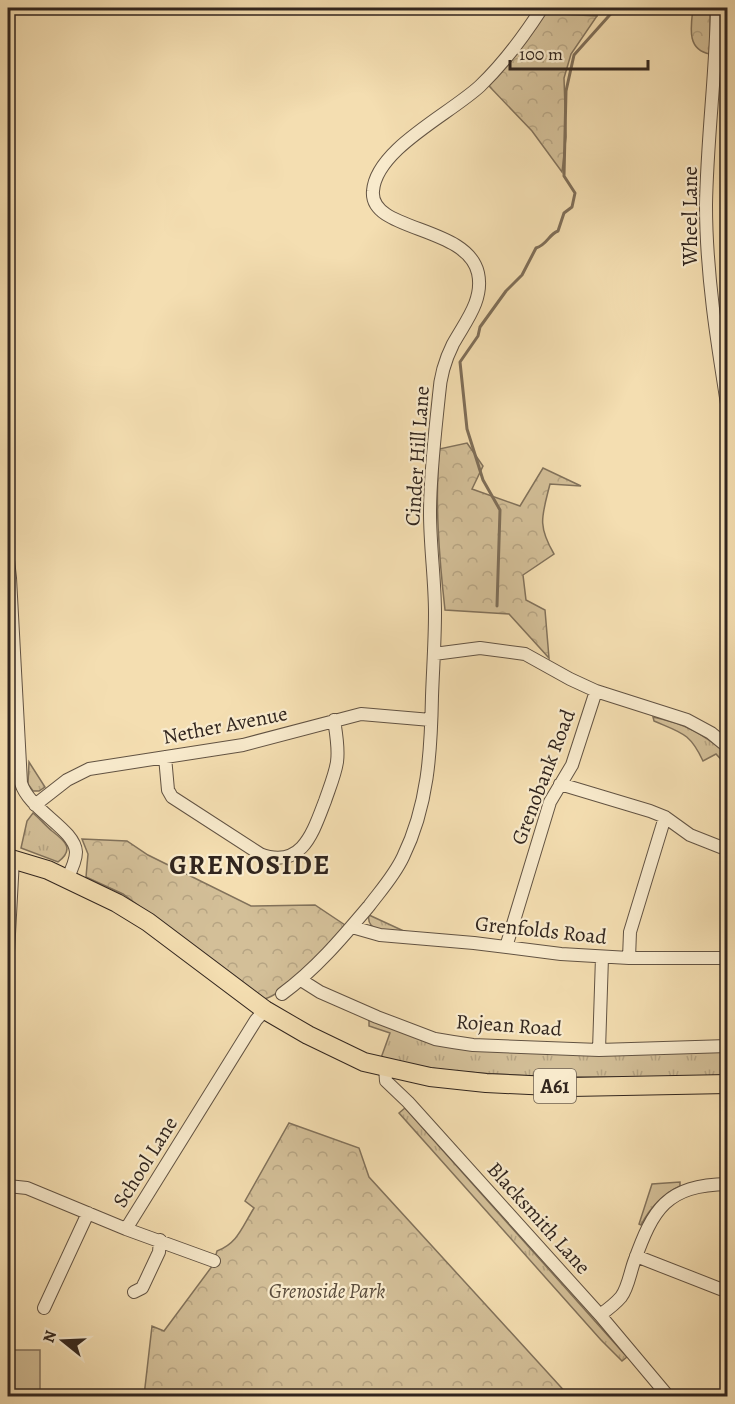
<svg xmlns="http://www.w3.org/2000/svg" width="735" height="1404" font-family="Alegreya,serif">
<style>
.grass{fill:url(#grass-tufts);stroke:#82725b;stroke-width:1.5}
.forest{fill:url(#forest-crowns);stroke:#82725b;stroke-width:1.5}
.pitch{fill:#d3bf98;stroke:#82725b;stroke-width:1.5}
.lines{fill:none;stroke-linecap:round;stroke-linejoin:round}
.stream{stroke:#7e6e58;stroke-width:3}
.minor-casing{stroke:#625343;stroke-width:14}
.highway-casing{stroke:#31251e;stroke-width:20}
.minor{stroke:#f8eacc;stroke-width:12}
.highway{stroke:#f4deb1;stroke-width:18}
.labels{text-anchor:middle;stroke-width:4.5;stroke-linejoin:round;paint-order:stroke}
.shield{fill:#f8eacc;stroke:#6d6052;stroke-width:1.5}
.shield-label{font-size:20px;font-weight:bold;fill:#31251e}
.street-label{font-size:21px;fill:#31251e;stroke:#f8eacc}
.park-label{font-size:21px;font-style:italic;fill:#5a4c3c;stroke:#f8eacc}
.district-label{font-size:27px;font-weight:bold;letter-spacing:1.5px;fill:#31251e;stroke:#f8eacc}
</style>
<defs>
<pattern id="grass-tufts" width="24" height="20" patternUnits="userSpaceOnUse" patternTransform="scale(1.5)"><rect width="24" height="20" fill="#d3bf98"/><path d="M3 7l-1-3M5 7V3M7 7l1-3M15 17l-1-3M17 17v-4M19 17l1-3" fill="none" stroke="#b6a483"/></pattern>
<pattern id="forest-crowns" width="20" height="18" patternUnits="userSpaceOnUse" patternTransform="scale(1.5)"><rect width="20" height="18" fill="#d3bf98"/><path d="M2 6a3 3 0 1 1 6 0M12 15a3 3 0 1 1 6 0" fill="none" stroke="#b6a483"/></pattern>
</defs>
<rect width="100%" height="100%" fill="#f4deb1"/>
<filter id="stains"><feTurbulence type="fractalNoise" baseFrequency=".00333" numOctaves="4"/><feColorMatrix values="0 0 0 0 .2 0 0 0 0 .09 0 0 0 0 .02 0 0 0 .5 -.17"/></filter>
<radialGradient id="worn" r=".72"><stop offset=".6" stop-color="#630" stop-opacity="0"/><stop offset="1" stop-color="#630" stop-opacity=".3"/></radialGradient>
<path class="grass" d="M561 8H599L597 16 561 14Z
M653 717C686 724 702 733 727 754V766L716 754 703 761C690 733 682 733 654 721Z
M29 762 45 787 39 791H33L28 784Z
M33 813C40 819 46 826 52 831 65 841 75 849 58 862L21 848 27 821Z
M369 915 408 933C395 932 365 934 369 915Z
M369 1018 437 1042 727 1051V1077C665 1077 602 1078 540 1076 486 1074 433 1072 381 1058L390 1033 369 1026Z
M405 1108 627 1357 622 1361 601 1340 399 1113Z
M680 1182V1186C663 1194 650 1208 641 1225L639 1224 652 1184Z"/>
<path class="forest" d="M546 8H561V14L597 16 571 54 564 78 566 137 562 172 532 131 489 86 523 45Z
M693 8H710V54C686 50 691 26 693 8Z
M719 8H727V68L721 67Z
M467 443 483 466 472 489 520 506 543 468 581 486 550 484C542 516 537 525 554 554L523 575 526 600 545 610 549 658 509 614 445 610C439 556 435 504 439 449Z
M82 839 127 841 148 855 251 906 315 905 348 927C333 941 280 1000 262 999L123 894 86 877 88 854Z
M289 1123 359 1148 369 1177 569 1396H144L152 1326 164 1331 213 1265 217 1251C238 1243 242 1227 254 1208L245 1201Z"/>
<path class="pitch" d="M14 1350H40V1396H13Z"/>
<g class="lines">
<path class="stream" d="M497 606 500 510 483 480 467 429 460 362 478 336 480 327 506 291 522 275 536 248C548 244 548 235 558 231L564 213 572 207 575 193 564 176 566 91 574 55 616 8"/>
<defs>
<path id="minor" d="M717 8C716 73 707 139 706 205 706 273 717 342 728 410
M8 560 10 578 21 783C29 810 75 829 76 852 76 861 71 871 67 879
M434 654 480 648 525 654 570 679 596 691 687 720 711 733 728 747
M165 757 168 790 172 797 260 854C302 870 313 832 325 801 329 789 335 775 337 762 339 748 336 733 334 720
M560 784 650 811 665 817 690 835 728 850
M35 805 67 780 89 769 243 745 361 714 431 720
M352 927 380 935 474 943 561 954 629 958H728
M506 947 550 802 572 765 596 691
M8 952 13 859
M629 958 630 932 665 817
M301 980 320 992 377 1017 435 1039 453 1042 473 1045 599 1050 728 1046
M282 994C316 969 342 938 369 906 381 890 394 876 403 857 428 806 431 752 432 696 433 668 435 641 435 613 435 580 430 546 430 513 430 474 435 434 439 395 440 378 445 360 453 344 465 322 484 300 478 273 467 225 369 232 373 191 376 149 450 114 480 86 504 63 524 36 542 8
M599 1050 602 957
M385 1067 386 1081 408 1102 600 1315 668 1396
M8 1186 27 1188 126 1229 214 1261
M126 1229 256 1020 265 1010
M636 1256 728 1292
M134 1292 142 1288 144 1284 159 1252 160 1240
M44 1308 88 1213
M600 1315C607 1310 615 1304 621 1297 628 1288 630 1273 634 1262 653 1209 666 1185 728 1184"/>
<path id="highway" d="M8 858 48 870 117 903 148 922 265 1010 308 1035 364 1062 430 1077 486 1083 571 1087 728 1084"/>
</defs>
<use href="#minor" class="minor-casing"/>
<use href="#highway" class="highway-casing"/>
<use href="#minor" class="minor"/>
<use href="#highway" class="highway"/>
</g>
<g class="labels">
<rect class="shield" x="534" y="1069" width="42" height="34" rx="4.5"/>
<g class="shield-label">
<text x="555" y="1093">A61</text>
</g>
<g class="street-label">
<text transform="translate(690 216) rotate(-90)" y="7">Wheel Lane</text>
<text transform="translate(417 456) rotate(-86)" y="7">Cinder Hill Lane</text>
<text transform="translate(225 725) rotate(-11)" y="7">Nether Avenue</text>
<text transform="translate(543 777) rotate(-69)" y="7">Grenobank Road</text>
<text transform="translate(541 930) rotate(6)" y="7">Grenfolds Road</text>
<text transform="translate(509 1025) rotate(4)" y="7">Rojean Road</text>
<text transform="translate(145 1162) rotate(-58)" y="7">School Lane</text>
<text transform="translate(539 1218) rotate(48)" y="7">Blacksmith Lane</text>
</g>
<g class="park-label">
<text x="327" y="1298">Grenoside Park</text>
</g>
<g class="district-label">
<text x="250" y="874">GRENOSIDE</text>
</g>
</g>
<rect width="735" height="1404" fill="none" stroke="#f4deb1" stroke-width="30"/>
<rect x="9" y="9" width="717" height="1386" fill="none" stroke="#31251e" stroke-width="3"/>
<rect x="15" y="15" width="705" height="1374" fill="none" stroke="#31251e" stroke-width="1.5"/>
<g transform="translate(63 1341) rotate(288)" stroke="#f8eacc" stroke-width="4.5" paint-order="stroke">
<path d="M0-4.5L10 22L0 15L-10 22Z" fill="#31251e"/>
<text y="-9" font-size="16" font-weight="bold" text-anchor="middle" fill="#31251e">N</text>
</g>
<path d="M510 60v9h138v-9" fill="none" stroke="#31251e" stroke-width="3"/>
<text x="519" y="60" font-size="18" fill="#31251e" stroke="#f8eacc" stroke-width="4.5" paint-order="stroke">100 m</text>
<rect width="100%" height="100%" filter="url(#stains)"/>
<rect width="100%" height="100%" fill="url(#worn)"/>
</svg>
